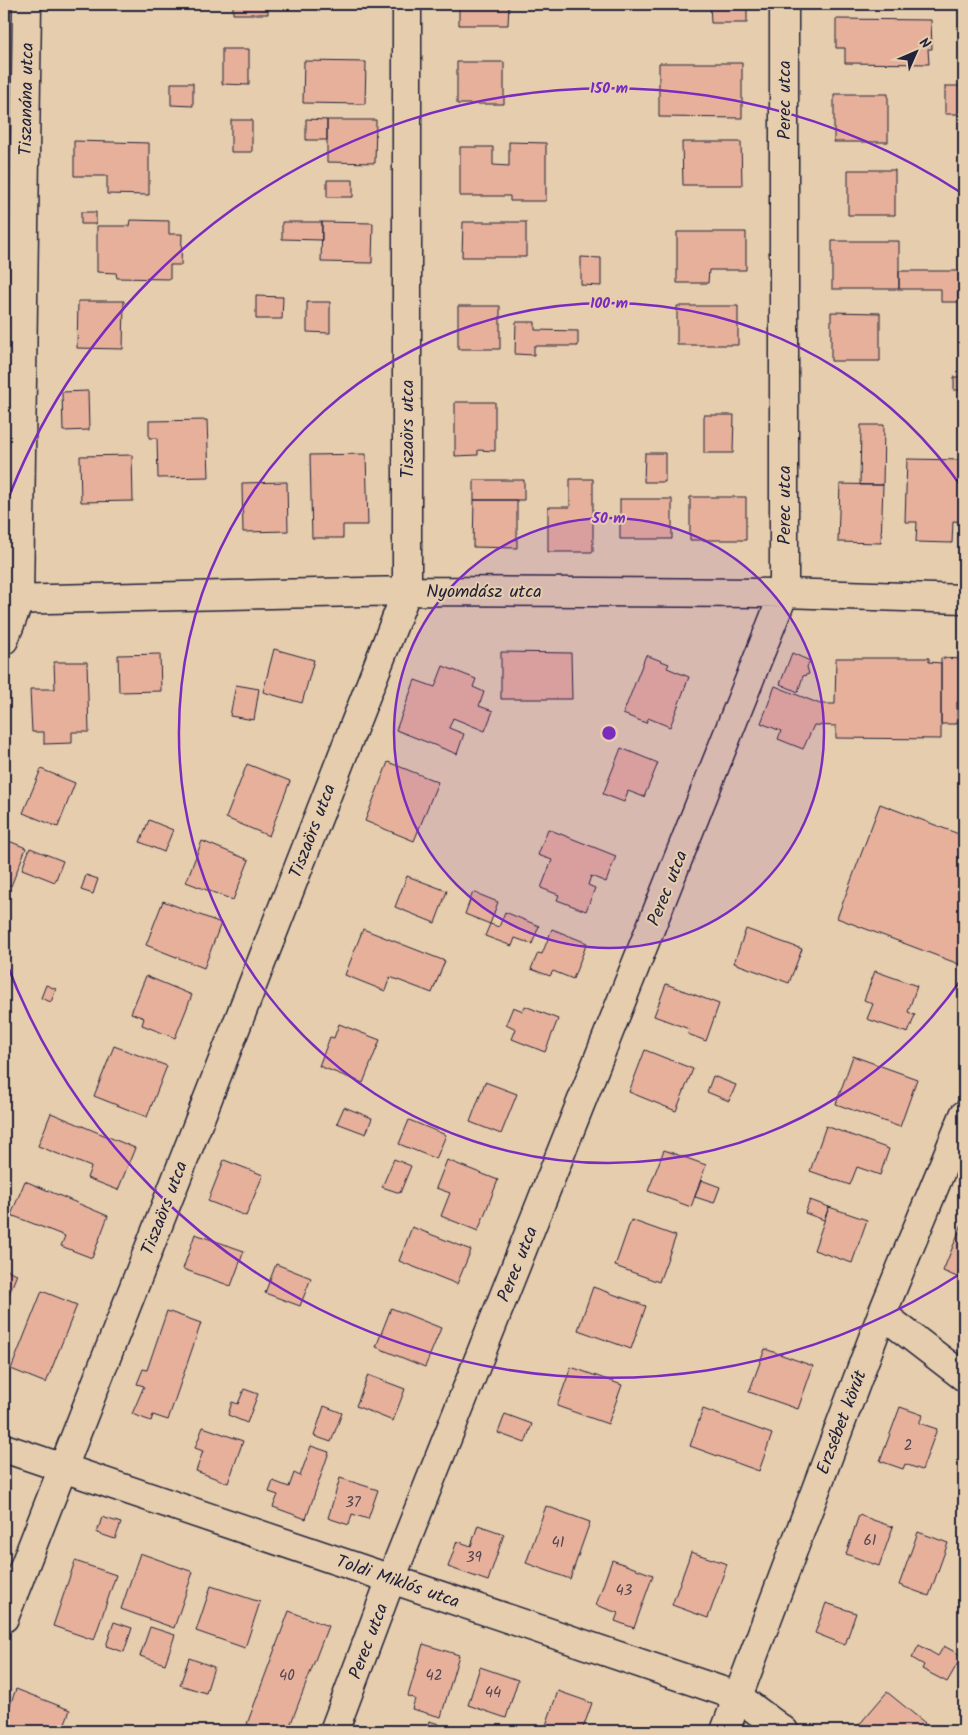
<svg xmlns="http://www.w3.org/2000/svg" width="968" height="1735" font-family="Kalam,sans-serif">
<style>
.building{fill:#e6b09b;stroke:#22223b}
.lines{fill:none;stroke-linecap:round;stroke-linejoin:round}
.minor-casing{stroke:#22223b;stroke-width:31}
.minor{stroke:#e5cdad;stroke-width:28}
.ring{fill:none;stroke:#7b2cbf;stroke-width:2.5}
.labels{text-anchor:middle;stroke-width:4;stroke-linejoin:round;paint-order:stroke}
.number-label{font-size:15px;fill:#534653}
.street-label{font-size:18px;fill:#22223b;stroke:#e5cdad}
.centre{fill:#7b2cbf;stroke:#e5cdad;stroke-width:2.5}
.ring-label{font-size:15px;text-anchor:middle;font-weight:bold;fill:#7b2cbf;stroke:#e5cdad;stroke-width:4;stroke-linejoin:round;paint-order:stroke}
</style>
<rect width="100%" height="100%" fill="#e5cdad"/>
<filter id="ink" filterUnits="userSpaceOnUse"><feTurbulence type="fractalNoise" baseFrequency=".02" numOctaves="2"/><feDisplacementMap in="SourceGraphic" scale="10" xChannelSelector="R" yChannelSelector="G"/><feConvolveMatrix kernelMatrix="1 2 1 2 8 2 1 2 1" color-interpolation-filters="sRGB"/></filter>
<g filter="url(#ink)">
<path class="building" d="M233 4H268V14H233Z
M459 4H509L508 25H459Z
M710 4H747V23H711Z
M836 19 931 20 932 49H928L929 64 845 63V48H836Z
M222 49H249V85L222 84Z
M304 61 366 62 365 104 303 103Z
M457 62H504V104H457Z
M659 63H742V118L659 117Z
M171 83H193V106L171 105Z
M945 86H964V114H945Z
M834 94H888V142H834Z
M306 119 327 120V140H306Z
M231 120H252V152H231Z
M327 120H376L375 163 327 162Z
M74 141 149 143V195L107 194V176H74Z
M509 142 546 143V201H510V196H460V147H493V165L509 166Z
M682 142H741L742 185H683Z
M848 170H895V215H848Z
M327 180H353V197H327Z
M81 212H96V224H81Z
M130 220 169 221V234H182L181 265H170V279L117 278 116 273 97 272V226H129Z
M282 222H322V240L282 239Z
M322 222 373 223 372 263 321 262Z
M463 222H526V257H462Z
M677 232H746V270H709L708 283H677Z
M832 241H899V289H832Z
M581 257 601 258V286L581 285Z
M899 271H964V293H958V302H941V289H899Z
M256 296 283 297 282 319H256Z
M78 301H124L123 349 77 348Z
M307 302H330V333L307 332Z
M458 306H500V349H458Z
M677 306H738V345H677Z
M831 312 880 313V361H831Z
M516 322H535V330L578 331V346H534V355L515 354Z
M954 377H964V390H954Z
M88 391 89 430 63 431 62 392Z
M455 402H495V451L478 450V455L455 456Z
M704 415H734L733 453H704Z
M207 420 209 477 158 478 157 438H149V421Z
M861 425H884L883 485H860Z
M645 453H665V482H644Z
M366 454 368 525H343V538H312L310 455Z
M132 455 133 501 81 502 80 456Z
M907 459 964 460V522L953 521 952 543 916 542 917 522H905Z
M570 479H593V552H548V507H570Z
M474 480H524V500H474Z
M287 482 288 531 243 532 242 483Z
M840 484 883 485 881 543 838 542Z
M690 497H746V540H690Z
M620 499H672V539H620Z
M474 500H517V548L473 547Z
M274 649 314 660 302 703 263 692Z
M501 652 571 653 572 699H501Z
M792 653 810 661 807 667 809 674 803 676 798 692 780 684Z
M160 654 161 691 119 692 118 655Z
M646 655 669 664 667 668 689 677 670 727 648 718 646 723 623 714Z
M836 658H929V662L941 663V739L836 738V726L814 725 803 749 778 739 781 731 761 723 775 686 820 704H835Z
M941 658 964 659V702H957V724H941Z
M54 662H87L89 732H72V743L44 744V732H32L30 689H55Z
M443 666 476 679 473 687 484 692 479 706 493 711 485 731 453 718 449 728 464 734 457 754 396 730 415 680 435 687Z
M236 685 259 689 254 720 230 716Z
M621 748 658 763 644 797 628 791 624 802 603 794Z
M388 762 438 782 414 841 365 821Z
M247 764 290 781 269 836 226 818Z
M41 769 75 783 58 827 23 813Z
M880 804 964 836V966L837 918Z
M149 820 173 830 164 852 140 842Z
M548 829 616 856 606 882 591 876 588 885 595 888 586 911 557 900 559 895 541 888 552 860 538 855Z
M4 839 26 848 11 886 4 883Z
M202 841 249 860 233 900 186 882Z
M30 848 63 861 55 882 22 869Z
M86 875 98 879 93 894 81 890Z
M407 876 447 891 435 923 395 907Z
M473 892 498 902 490 924 465 914Z
M163 901 221 923 204 968 146 945Z
M505 912 539 926 532 944 515 938 512 946 485 936 490 924 499 927Z
M363 929 445 961 432 993 390 977 385 991 345 975Z
M552 929 587 943 573 979 553 971 550 976 531 969 538 953 542 954Z
M746 929 802 949 789 983 734 963Z
M875 971 917 986 908 1012 915 1015 908 1033 867 1019 873 1004 864 1000Z
M146 976 192 995 175 1038 142 1025 144 1018 131 1013Z
M666 984 719 1004 706 1041 688 1034 689 1029 654 1016Z
M46 985 56 989 51 1002 41 998Z
M525 1006 558 1019 545 1052 512 1039 516 1029 506 1024 513 1007 523 1011Z
M339 1024 380 1040 363 1083 319 1066 330 1037 334 1038Z
M114 1046 167 1066 147 1117 94 1096Z
M645 1050 693 1069 676 1111 629 1092Z
M853 1056 917 1079 900 1127 836 1104Z
M713 1076 736 1085 729 1101 707 1092Z
M485 1082 517 1094 501 1134 470 1122Z
M344 1107 372 1118 366 1134 337 1123Z
M51 1113 135 1148 118 1190 87 1178 91 1167 38 1146Z
M409 1120 446 1135 436 1159 399 1144Z
M826 1126 889 1149 880 1175 857 1167 850 1185 810 1171Z
M664 1150 706 1165 691 1207 648 1191Z
M394 1159 411 1166 400 1193 382 1187Z
M224 1160 263 1175 246 1216 208 1201Z
M447 1160 498 1180 478 1231 441 1216 450 1193 436 1188Z
M701 1180 720 1187 714 1203 695 1197Z
M25 1181 108 1216 92 1258 61 1246 65 1236 11 1215Z
M810 1200 829 1207 824 1220 805 1213Z
M829 1207 867 1220 852 1263 814 1250Z
M964 1219V1280L943 1271Z
M631 1220 676 1236 659 1282 615 1266Z
M412 1227 471 1250 457 1284 399 1261Z
M195 1234 244 1251 231 1286 183 1269Z
M276 1264 311 1278 300 1306 265 1293Z
M4 1269 17 1274 4 1307Z
M593 1287 646 1306 631 1349 578 1330Z
M42 1291 77 1305 46 1383 11 1369Z
M391 1308 441 1328 425 1367 376 1347Z
M167 1311 201 1323 168 1420 153 1415 151 1421 132 1414 144 1386 137 1384 143 1369 147 1370Z
M765 1349 813 1366 798 1409 749 1392Z
M571 1367 622 1385 608 1424 557 1406Z
M368 1375 405 1389 393 1421 356 1406Z
M244 1389 258 1394 247 1423 228 1415 232 1402 238 1404Z
M324 1406 342 1413 331 1442 314 1436Z
M900 1407 923 1415 919 1423 937 1429 922 1470 905 1464 903 1469 880 1461Z
M703 1409 772 1434 759 1471 690 1446Z
M505 1414 532 1424 525 1443 498 1433Z
M203 1427 243 1441 228 1483 196 1471 203 1451 195 1448Z
M311 1446 329 1452 306 1519 273 1507 278 1495 269 1492 273 1481 289 1487 294 1473 300 1476Z
M340 1478 378 1490 368 1519 352 1514 349 1525 328 1518Z
M546 1506 590 1522 570 1579 526 1563Z
M859 1515 893 1527 879 1566 846 1554Z
M102 1517 121 1523 115 1539 97 1533Z
M478 1525 504 1534 488 1581 448 1567 457 1541 471 1546Z
M918 1532 948 1543 929 1596 899 1585Z
M691 1552 727 1564 708 1618 672 1605Z
M140 1553 193 1572 174 1628 121 1609Z
M612 1560 653 1575 634 1628 615 1621 618 1613 596 1605Z
M75 1561 116 1575 94 1640 53 1626Z
M211 1586 260 1602 245 1648 196 1631Z
M826 1603 856 1613 845 1645 815 1633Z
M289 1611 328 1626 288 1731H267L247 1724Z
M114 1622 132 1628 124 1652 106 1646Z
M150 1627 175 1635 165 1664 140 1656Z
M423 1644 459 1655 441 1717 412 1709 415 1699 408 1696Z
M919 1645 938 1656 944 1646 962 1656 947 1682 922 1669 924 1665 912 1658Z
M189 1658 214 1667 206 1693 180 1685Z
M480 1667 518 1680 506 1718 468 1705Z
M16 1689 70 1710 62 1731H4V1721Z
M558 1691 592 1703 582 1731H544Z
M887 1692 925 1723 918 1731H864L858 1726Z
M429 1721 439 1724 436 1731H425Z"/>
<g class="lines">
<defs>
<path id="minor" d="M4 600 407 591 784 593 964 599
M4 640 19 601 27 4
M882 1314 964 1377
M4 1448 737 1696 784 1731
M4 1618 407 591V4
M334 1731 391 1579 784 593V4
M725 1731 882 1314 964 1115"/>
</defs>
<use href="#minor" class="minor-casing"/>
<use href="#minor" class="minor"/>
</g>
</g>
<circle cx="609" cy="733" r="215" fill="#7b2cbf" fill-opacity=".12"/>
<g class="ring">
<circle cx="609" cy="733" r="215"/>
<path d="M963 977A430 430 0 1 1 963 489"/>
<path d="M960 1274A645 645 0 0 1 5 959M5 507A645 645 0 0 1 960 192"/>
</g>
<g class="labels">
<g class="number-label">
<text x="908" y="1450">2</text>
<text x="353" y="1507">37</text>
<text x="870" y="1545">61</text>
<text x="558" y="1547">41</text>
<text x="474" y="1562">39</text>
<text x="624" y="1595">43</text>
<text x="287" y="1680">40</text>
<text x="434" y="1680">42</text>
<text x="493" y="1697">44</text>
</g>
<g class="street-label">
<text transform="translate(26 99) rotate(-89)" y="6">Tiszanána utca</text>
<text transform="translate(784 100) rotate(-90)" y="6">Perec utca</text>
<text transform="translate(407 429) rotate(-90)" y="6">Tiszaörs utca</text>
<text transform="translate(784 505) rotate(-90)" y="6">Perec utca</text>
<text x="484" y="597">Nyomdász utca</text>
<text transform="translate(312 831) rotate(-69)" y="6">Tiszaörs utca</text>
<text transform="translate(667 888) rotate(-68)" y="6">Perec utca</text>
<text transform="translate(164 1208) rotate(-69)" y="6">Tiszaörs utca</text>
<text transform="translate(517 1264) rotate(-68)" y="6">Perec utca</text>
<text transform="translate(841 1422) rotate(-69)" y="6">Erzsébet körút</text>
<text transform="translate(398 1581) rotate(19)" y="6">Toldi Miklós utca</text>
<text transform="translate(368 1641) rotate(-69)" y="6">Perec utca</text>
</g>
</g>
<circle cx="609" cy="733" r="8" class="centre"/>
<g class="ring-label">
<text x="609" y="93">150 m</text>
<text x="609" y="308">100 m</text>
<text x="609" y="523">50 m</text>
</g>
<rect width="968" height="1735" fill="none" stroke="#e5cdad" stroke-width="20"/>
<rect x="10" y="10" width="948" height="1715" fill="none" stroke="#22223b" stroke-width="2" filter="url(#ink)"/>
<g transform="translate(916 52) rotate(45)" stroke="#e5cdad" stroke-width="4" paint-order="stroke">
<path d="M0-4L9 19L0 12L-9 19Z" fill="#22223b"/>
<text y="-8" font-size="14" font-weight="bold" text-anchor="middle" fill="#22223b">N</text>
</g>
</svg>
